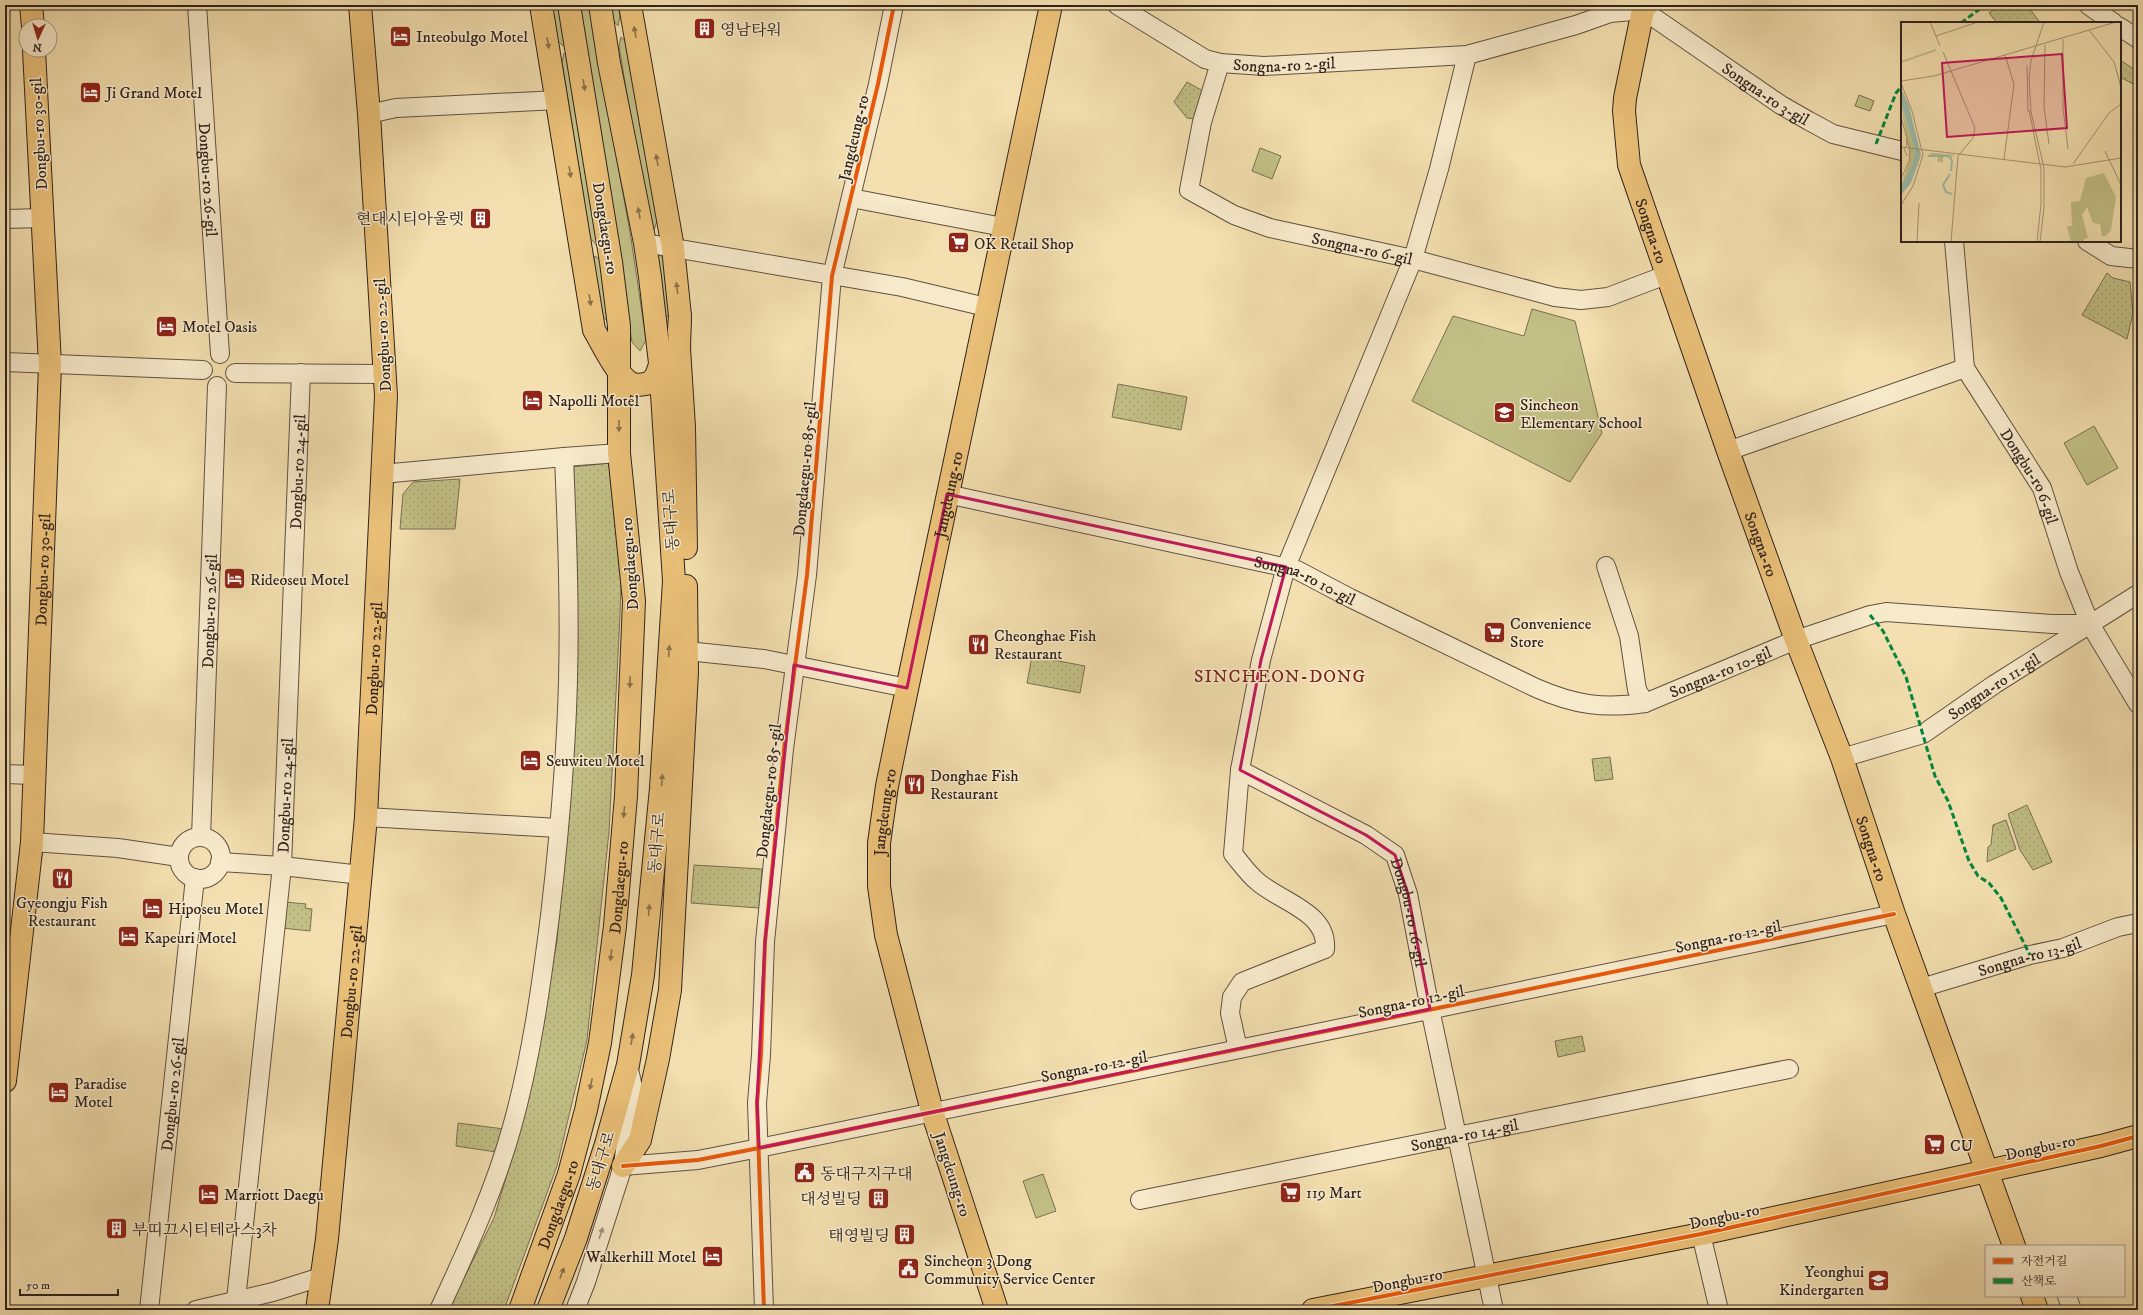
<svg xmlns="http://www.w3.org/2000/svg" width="2143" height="1315" font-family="'IM FELL DW Pica','Noto Serif KR',serif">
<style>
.grass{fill:url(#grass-dots);stroke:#787152}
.garden{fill:#c2c086;stroke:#787152}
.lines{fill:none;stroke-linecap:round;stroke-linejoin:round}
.minor-casing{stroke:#605142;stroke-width:20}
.major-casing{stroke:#2f221d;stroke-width:24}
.minor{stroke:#f7eacb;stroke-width:18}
.major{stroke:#eac078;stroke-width:22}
.quiet{stroke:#00873e;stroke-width:3;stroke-dasharray:6 3;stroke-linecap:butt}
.cycleway-casing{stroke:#f7eacb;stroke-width:6}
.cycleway{stroke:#e8590c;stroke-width:4}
.oneway{fill:#8c714a}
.oneway2{fill:#9d907d}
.marked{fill:none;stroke:#c2185b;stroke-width:3;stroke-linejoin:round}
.labels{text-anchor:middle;stroke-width:3;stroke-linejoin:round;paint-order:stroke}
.poi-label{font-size:16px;fill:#2f221d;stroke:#f7eacb;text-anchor:start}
.street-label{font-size:16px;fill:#2f221d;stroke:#f7eacb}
.quarter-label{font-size:18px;letter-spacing:1px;fill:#7a1f14;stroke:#f7eacb}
.inset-river{fill:none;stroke:#9bbdab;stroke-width:2}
.inset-road{fill:none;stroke:#a59375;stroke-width:1}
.view{fill:#c2185b;fill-opacity:0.15;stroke:#c2185b;stroke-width:2}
.inset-edge{fill:none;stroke:#2f221d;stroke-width:2}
</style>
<defs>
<pattern id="grass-dots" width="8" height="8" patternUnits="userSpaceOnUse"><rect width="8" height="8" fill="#c2c086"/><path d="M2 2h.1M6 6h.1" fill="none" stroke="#a7a573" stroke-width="1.8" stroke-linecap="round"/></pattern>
</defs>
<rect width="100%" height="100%" fill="#f3dfaf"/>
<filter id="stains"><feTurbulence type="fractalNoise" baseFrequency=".005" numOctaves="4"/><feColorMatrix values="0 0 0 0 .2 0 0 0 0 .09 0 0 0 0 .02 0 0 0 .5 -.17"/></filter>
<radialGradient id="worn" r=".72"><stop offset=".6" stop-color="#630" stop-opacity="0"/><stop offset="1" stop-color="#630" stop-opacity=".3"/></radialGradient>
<path class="grass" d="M2000 5H2027L2039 21 2037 23H1997L1989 13Z
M2120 60 2138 72V80L2135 85 2120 77Z
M1187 82 1203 91 1197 119 1187 118 1174 102Z
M2107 273 2113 278 2130 282 2133 313 2127 339 2082 315Z
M1118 384 1187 397 1181 430 1112 417Z
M609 463 621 583 620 615 609 832 587 1040 557 1166 504 1310H448L494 1218 525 1114 557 941 566 831 577 577 573 467Z
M460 479 455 529H400L403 494 413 482Z
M1032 656 1085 666 1080 693 1027 683Z
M1610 757 1613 779 1595 781 1592 759Z
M2027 805 2052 862 2033 870 2020 850 2008 814Z
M2006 820 2016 849 1987 862 1988 847 1991 845 1993 825Z
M694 865 762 869 759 908 691 903Z
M285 902 306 904 305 908 312 909 310 931 282 928Z
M1582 1036 1585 1051 1558 1057 1555 1041Z
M458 1123 504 1129 496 1152 456 1146Z"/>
<path class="garden" d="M552 5H560L565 36 563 46 557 40Z
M578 5H589L631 238 646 340 640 351 632 342Z
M610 5H618L620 16 618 26 612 19Z
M621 37 628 43 658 218 654 230 648 222 619 46Z
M564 53 570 59 601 234 597 246 590 238 562 62Z
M1859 95 1874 101 1870 111 1855 106Z
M1260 148 1281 156 1272 179 1252 171Z
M657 253 665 259 669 318 662 310Z
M595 256 602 261 610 311 607 321 600 313 593 264Z
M1532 309 1575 321 1602 433 1570 482 1412 401 1453 316 1524 336Z
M2094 426 2118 468 2087 485 2064 443Z
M1043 1174 1056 1211 1036 1218 1023 1181Z"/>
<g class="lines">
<defs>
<g id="minor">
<path id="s1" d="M197 5 220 354"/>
<path id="s2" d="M1117 5 1205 59 1220 63 1264 66 1467 55 1576 25 1610 13 1643 10 1781 105 1809 121 1833 134 1902 151"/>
<path d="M2088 5 2114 23"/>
<path d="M2120 27 2138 39"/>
<path id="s3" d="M1220 63 1202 122 1189 190 1234 215 1270 228 1413 259 1555 297 1581 300 1608 297 1666 275"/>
<path d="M369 114 396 108 558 100"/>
<path d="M851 198 1003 227"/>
<path d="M5 219 43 218"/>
<path id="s4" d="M1954 241 1965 368 2042 488 2069 572 2090 624 2138 704"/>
<path d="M2087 241 2111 256 2138 259"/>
<path d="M645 243 902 287 986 307"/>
<path d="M5 362 203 370"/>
<path d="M235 373 385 374"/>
<path d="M1728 451 1965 368"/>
<path d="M382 474 564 457 619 453"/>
<path id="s5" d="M947 494 1297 570 1350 598 1536 688C1575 705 1603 709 1645 703L1796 640 1870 615 1886 612 2052 624H2090"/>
<path d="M1606 566 1629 636 1637 690 1645 703"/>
<path d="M687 651 764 659 907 688"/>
<path id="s6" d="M1842 758 1923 734 1995 684 2138 594"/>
<path id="s7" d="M1240 770 1366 835 1395 855 1408 894 1430 1009 1494 1310"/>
<path d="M5 774 33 775"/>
<path d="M366 817 558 828"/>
<path id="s8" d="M201 837 217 386"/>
<circle cx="200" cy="858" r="21"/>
<path d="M32 842 118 848 179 857"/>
<path d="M220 862 282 866 361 875"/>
<path id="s9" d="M1921 988 2030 955 2063 948 2118 927 2138 923"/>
<path d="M1238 1049 1230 1013 1232 997 1242 982 1325 949C1328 912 1281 902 1258 882 1248 874 1241 863 1233 854L1240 770 1261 660 1286 567 1413 259 1439 169 1467 55"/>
<path d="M623 1166 698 1160 759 1148 1894 914"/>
<path id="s10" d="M1140 1200 1789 1069"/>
<path d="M1701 1234 1719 1310"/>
<path d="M2067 1296 2072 1310"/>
<path id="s11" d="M236 1300 282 866 301 373"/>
<path id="s12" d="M149 1310 195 878"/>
<path d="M196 1310 273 1292 321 1277"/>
<path d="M439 1310C466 1252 495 1189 512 1127 531 1059 541 987 550 916 559 838 566 759 568 680 570 605 567 531 564 457"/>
<path d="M575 1310 586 1282 623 1166 630 1108 634 1092 628 1065"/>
<path d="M764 1310 757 1103 761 1055 765 942 784 749 807 575 832 276 878 84 894 5"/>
</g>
<g id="major">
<path d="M31 5 33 26"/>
<path d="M541 5 594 330C602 343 619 381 635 385 639 385 646 384 650 383L656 376 661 362"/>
<path d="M630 5 673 248 680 316 679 331"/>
<path id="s13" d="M1647 5 1643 10 1625 98 1624 111 1629 165 1728 451 1796 640 1842 758 1894 914 2014 1246"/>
<path d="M680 316 679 348 684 427 686 548"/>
<path id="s14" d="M5 1081 32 842 50 365 34 50"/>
<path d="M623 1166 640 1140 658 1059 670 990 687 672 686 586"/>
<path d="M2032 1296 2037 1310"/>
<path id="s15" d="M317 1310 327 1239 366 817 386 396 369 114 360 5"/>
<path id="s16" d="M520 1310 569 1174 586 1110 600 1043 615 926 626 796 634 601 619 453V326L611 262 569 5"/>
<path d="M548 1310 576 1238 606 1144 628 1065 643 975 661 788 674 581 660 363 650 277 645 243 609 63 600 5"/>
<path id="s17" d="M997 1310 932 1111 886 935 879 886V843L887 786 899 727 1051 5"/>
<path d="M1313 1310 1701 1234 2101 1146 2138 1136"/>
</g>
</defs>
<use href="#minor" class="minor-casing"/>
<use href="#major" class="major-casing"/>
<use href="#minor" class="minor"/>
<use href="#major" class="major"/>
<path class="quiet" d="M1961 23 1985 5
M1876 144 1896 93 1902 86
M1870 615 1883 631 1906 677 1935 776 1948 801 1969 861 1978 876 1989 883 2001 898 2030 955"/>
<defs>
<path id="cycleway" d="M623 1166 698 1160 759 1148 1894 914
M764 1310 757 1103 761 1055 765 942 784 749 807 575 832 276 878 84 894 5
M1313 1310 1701 1234 2101 1146 2138 1136"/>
</defs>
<use href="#cycleway" class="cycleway-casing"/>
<use href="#cycleway" class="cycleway"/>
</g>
<defs><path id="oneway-solid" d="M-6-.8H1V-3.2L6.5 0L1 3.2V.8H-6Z"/></defs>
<g class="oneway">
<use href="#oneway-solid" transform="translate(635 32) rotate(-100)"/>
<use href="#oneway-solid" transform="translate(548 43) rotate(80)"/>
<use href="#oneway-solid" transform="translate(584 85) rotate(81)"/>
<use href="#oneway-solid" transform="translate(657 160) rotate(-100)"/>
<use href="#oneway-solid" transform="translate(570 172) rotate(81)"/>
<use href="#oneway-solid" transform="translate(639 213) rotate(-101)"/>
<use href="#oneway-solid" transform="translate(677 288) rotate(-96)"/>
<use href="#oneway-solid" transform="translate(590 300) rotate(81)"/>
<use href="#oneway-solid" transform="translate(619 426) rotate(90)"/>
<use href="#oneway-solid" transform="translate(669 651) rotate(-86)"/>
<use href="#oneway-solid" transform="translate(630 682) rotate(92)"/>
<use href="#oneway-solid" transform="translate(662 780) rotate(-86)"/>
<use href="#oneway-solid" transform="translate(624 812) rotate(95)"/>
<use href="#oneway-solid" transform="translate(649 910) rotate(-85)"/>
<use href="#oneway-solid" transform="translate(611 955) rotate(97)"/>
<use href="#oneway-solid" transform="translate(632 1039) rotate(-80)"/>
<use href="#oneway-solid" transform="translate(591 1084) rotate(102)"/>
<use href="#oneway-solid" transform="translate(562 1273) rotate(-69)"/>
</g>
<use class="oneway2" href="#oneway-solid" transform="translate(601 1233) rotate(-72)"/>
<path class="marked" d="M947 494 1286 567 1261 660 1240 770 1366 835 1395 855 1408 894 1430 1009 759 1148 757 1103 765 942 794 665 907 688Z"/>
<defs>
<symbol id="building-square" viewBox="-11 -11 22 22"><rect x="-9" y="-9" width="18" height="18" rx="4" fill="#8f2418" stroke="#f7eacb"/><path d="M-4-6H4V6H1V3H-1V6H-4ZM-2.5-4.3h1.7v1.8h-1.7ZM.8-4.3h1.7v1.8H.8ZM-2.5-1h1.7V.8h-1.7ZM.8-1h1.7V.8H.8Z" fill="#fff"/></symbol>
<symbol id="hotel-square" viewBox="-11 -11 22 22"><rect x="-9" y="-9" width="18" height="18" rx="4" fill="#8f2418" stroke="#f7eacb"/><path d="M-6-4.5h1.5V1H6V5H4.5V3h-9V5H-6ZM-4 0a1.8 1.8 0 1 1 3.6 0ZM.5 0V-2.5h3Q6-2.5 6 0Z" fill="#fff"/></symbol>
<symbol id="supermarket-square" viewBox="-11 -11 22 22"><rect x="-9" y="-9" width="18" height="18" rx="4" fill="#8f2418" stroke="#f7eacb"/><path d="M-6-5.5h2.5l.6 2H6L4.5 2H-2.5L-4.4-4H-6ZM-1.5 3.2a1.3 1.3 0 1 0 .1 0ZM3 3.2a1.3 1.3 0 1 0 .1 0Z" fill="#fff"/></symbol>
<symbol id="school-square" viewBox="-11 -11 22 22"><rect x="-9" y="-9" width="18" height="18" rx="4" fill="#8f2418" stroke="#f7eacb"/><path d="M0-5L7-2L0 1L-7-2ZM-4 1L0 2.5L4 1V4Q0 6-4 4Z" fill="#fff"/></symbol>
<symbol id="restaurant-square" viewBox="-11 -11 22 22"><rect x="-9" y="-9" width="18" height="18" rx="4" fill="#8f2418" stroke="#f7eacb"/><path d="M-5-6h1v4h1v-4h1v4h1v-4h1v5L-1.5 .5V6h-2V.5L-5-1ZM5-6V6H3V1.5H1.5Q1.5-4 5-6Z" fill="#fff"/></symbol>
<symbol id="civic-square" viewBox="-11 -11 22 22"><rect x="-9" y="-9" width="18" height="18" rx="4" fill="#8f2418" stroke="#f7eacb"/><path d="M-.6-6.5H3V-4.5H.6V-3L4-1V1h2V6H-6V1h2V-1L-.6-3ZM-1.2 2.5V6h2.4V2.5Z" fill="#fff"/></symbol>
</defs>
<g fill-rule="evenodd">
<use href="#building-square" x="692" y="16" width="25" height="25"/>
<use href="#hotel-square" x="388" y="24" width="25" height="25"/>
<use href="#hotel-square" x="78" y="80" width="25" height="25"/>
<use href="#building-square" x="468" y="206" width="25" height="25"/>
<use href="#supermarket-square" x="946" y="230" width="25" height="25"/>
<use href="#hotel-square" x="154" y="314" width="25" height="25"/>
<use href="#hotel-square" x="520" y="388" width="25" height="25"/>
<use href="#school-square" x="1492" y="400" width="25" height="25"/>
<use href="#hotel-square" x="222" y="566" width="25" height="25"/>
<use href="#supermarket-square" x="1482" y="620" width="25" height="25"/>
<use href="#restaurant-square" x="966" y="632" width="25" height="25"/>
<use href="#hotel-square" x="518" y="748" width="25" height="25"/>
<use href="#restaurant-square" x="902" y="772" width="25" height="25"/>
<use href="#restaurant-square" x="50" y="866" width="25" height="25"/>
<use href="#hotel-square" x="140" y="896" width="25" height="25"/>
<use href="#hotel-square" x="116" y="924" width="25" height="25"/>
<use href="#hotel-square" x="46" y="1080" width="25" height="25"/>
<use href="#supermarket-square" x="1922" y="1132" width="25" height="25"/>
<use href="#civic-square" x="792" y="1160" width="25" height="25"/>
<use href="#supermarket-square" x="1278" y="1180" width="25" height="25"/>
<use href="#hotel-square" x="196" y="1182" width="25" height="25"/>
<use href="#building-square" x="866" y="1186" width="25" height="25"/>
<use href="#building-square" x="104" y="1216" width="25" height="25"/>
<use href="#building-square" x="892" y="1222" width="25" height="25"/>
<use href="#hotel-square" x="700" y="1244" width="25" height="25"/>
<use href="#civic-square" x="896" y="1256" width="25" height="25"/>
<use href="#school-square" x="1866" y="1268" width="25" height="25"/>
</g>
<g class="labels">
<g class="poi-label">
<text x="720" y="35">영남타워</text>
<text x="416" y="42">Inteobulgo Motel</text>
<text x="106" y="98">Ji Grand Motel</text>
<text x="464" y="224" text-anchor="end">현대시티아울렛</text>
<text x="974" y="249">OK Retail Shop</text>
<text x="182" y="332">Motel Oasis</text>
<text x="548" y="406">Napolli Motel</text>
<text x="1520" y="410">Sincheon<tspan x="1520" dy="18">Elementary School</tspan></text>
<text x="250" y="585">Rideoseu Motel</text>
<text x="1510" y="629">Convenience<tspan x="1510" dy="18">Store</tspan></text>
<text x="994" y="641">Cheonghae Fish<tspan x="994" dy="18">Restaurant</tspan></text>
<text x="546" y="766">Seuwiteu Motel</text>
<text x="930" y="781">Donghae Fish<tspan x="930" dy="18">Restaurant</tspan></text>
<text x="62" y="908" text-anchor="middle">Gyeongju Fish<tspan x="62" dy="18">Restaurant</tspan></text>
<text x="168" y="914">Hiposeu Motel</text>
<text x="144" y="943">Kapeuri Motel</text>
<text x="74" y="1089">Paradise<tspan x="74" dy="18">Motel</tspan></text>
<text x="1950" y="1151">CU</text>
<text x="820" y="1179">동대구지구대</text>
<text x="1306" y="1198">119 Mart</text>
<text x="224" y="1200">Marriott Daegu</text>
<text x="862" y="1204" text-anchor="end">대성빌딩</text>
<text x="132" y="1235">부띠끄시티테라스3차</text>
<text x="890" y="1241" text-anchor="end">태영빌딩</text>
<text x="696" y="1262" text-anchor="end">Walkerhill Motel</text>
<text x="924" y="1266">Sincheon 3 Dong<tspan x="924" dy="18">Community Service Center</tspan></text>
<text x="1864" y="1277" text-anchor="end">Yeonghui<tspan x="1864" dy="18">Kindergarten</tspan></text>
</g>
<g class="street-label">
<text dy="6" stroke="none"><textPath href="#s2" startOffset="183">Songna-ro 2-gil</textPath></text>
<text dy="6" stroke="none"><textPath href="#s2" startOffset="697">Songna-ro 3-gil</textPath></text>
<text transform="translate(38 134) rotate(-93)" y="6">Dongbu-ro 30-gil</text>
<text transform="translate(853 138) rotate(-77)" y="6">Jangdeung-ro</text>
<text dy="6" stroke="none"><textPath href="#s1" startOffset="175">Dongbu-ro 26-gil</textPath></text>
<text transform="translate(606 228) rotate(81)" y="6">Dongdaegu-ro</text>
<text dy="6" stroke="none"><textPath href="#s13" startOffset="233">Songna-ro</textPath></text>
<text dy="6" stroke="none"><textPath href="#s3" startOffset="315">Songna-ro 6-gil</textPath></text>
<text transform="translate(382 335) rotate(-93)" y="6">Dongbu-ro 22-gil</text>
<text transform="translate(804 469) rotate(-85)" y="6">Dongdaegu-ro 85-gil</text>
<text dy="6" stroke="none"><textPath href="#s11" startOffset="831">Dongbu-ro 24-gil</textPath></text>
<text dy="6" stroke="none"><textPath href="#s4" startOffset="254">Dongbu-ro 6-gil</textPath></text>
<text dy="6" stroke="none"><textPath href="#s17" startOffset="839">Jangdeung-ro</textPath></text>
<text transform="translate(670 520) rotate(-94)" y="6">동대구로</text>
<text dy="6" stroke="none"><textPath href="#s13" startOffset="565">Songna-ro</textPath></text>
<text transform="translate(629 564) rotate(-94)" y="6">Dongdaegu-ro</text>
<text dy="6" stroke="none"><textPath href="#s14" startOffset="513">Dongbu-ro 30-gil</textPath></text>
<text dy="6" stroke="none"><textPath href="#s5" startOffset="369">Songna-ro 10-gil</textPath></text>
<text dy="6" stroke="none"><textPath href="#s8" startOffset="226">Dongbu-ro 26-gil</textPath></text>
<text dy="6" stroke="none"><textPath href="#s15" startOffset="654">Dongbu-ro 22-gil</textPath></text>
<text dy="6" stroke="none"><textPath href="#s5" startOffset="818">Songna-ro 10-gil</textPath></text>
<text dy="6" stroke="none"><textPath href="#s6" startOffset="170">Songna-ro 11-gil</textPath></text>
<text transform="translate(768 791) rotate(-84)" y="6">Dongdaegu-ro 85-gil</text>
<text dy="6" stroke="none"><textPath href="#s11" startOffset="507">Dongbu-ro 24-gil</textPath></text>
<text dy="6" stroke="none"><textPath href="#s17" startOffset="515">Jangdeung-ro</textPath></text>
<text transform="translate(656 843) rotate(-85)" y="6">동대구로</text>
<text dy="6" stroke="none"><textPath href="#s13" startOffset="889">Songna-ro</textPath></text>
<text dy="6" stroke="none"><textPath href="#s16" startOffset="436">Dongdaegu-ro</textPath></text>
<text dy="6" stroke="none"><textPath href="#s7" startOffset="236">Dongbu-ro 16-gil</textPath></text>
<text transform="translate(1728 936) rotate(-12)" y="6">Songna-ro 12-gil</text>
<text dy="6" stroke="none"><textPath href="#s9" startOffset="113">Songna-ro 13-gil</textPath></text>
<text dy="6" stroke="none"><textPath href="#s15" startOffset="330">Dongbu-ro 22-gil</textPath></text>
<text transform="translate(1411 1001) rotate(-12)" y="6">Songna-ro 12-gil</text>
<text transform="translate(1094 1066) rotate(-11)" y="6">Songna-ro 12-gil</text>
<text dy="6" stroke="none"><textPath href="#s12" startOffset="217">Dongbu-ro 26-gil</textPath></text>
<text dy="6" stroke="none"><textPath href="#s10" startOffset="331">Songna-ro 14-gil</textPath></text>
<text transform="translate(2040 1147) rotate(-12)" y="6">Dongbu-ro</text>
<text transform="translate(600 1161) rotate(-73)" y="6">동대구로</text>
<text transform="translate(953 1174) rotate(72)" y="6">Jangdeung-ro</text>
<text dy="6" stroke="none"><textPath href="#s16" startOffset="112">Dongdaegu-ro</textPath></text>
<text transform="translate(1724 1216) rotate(-12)" y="6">Dongbu-ro</text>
<text transform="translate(1407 1280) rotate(-11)" y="6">Dongbu-ro</text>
</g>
<g class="quarter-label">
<text x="1280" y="682">SINCHEON-DONG</text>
</g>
</g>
<g transform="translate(1901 22)">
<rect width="220" height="220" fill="#f3dfaf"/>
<path d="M35 27V29L0 41V39ZM0 83 14 129 11 144 0 164 9 137ZM30 131H33L54 133 49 136 42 134V141L36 139 37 135H26ZM203 151 215 175 210 208 205 214H201L199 202 192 201 186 185 181 193 187 216 183 217V220H170L166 204H171L170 180 179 179 185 156Z" fill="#c2c086"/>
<path d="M0 66 8 84 20 133 10 161 0 173V164L11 144 14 129 0 81Z" fill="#9bbdab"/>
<path class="inset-river" d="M27 134H48L51 139 50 149M49 152 42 163 45 170 51 172"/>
<path class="inset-road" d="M29 0 39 24M188 8 213 40 220 65M35 14 77 0M162 17V86L167 127M144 23 143 85 148 122M42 30 74 106 72 116 57 134 50 220M126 43 127 90M0 59 33 54 215 0M0 61 11 89 22 133 12 164 0 183M128 88 140 148V182L136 220M0 95 9 128 8 139 0 157M5 117 6 123 3 126 6 134M0 125 164 145 220 136M204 129 220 163M103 137 113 62 104 33M172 142 208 91 220 82M16 220 18 181M139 220 143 186V146L130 90 128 57 130 39 143 0"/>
<path class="view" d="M161 32 166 106 46 115 41 41Z"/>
<rect width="220" height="220" class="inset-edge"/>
</g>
<rect width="2143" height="1315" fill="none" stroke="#f3dfaf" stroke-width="20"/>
<rect x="6" y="6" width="2131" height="1303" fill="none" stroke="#2f221d" stroke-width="2"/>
<rect x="10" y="10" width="2123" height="1295" fill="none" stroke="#2f221d"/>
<rect x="1985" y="1245" width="140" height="52" fill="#f7eacb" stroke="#a79a85"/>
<rect x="1993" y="1258" width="20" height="6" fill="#e8590c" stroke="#a79a85"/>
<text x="2021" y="1265" font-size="12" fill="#2f221d">자전거길</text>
<rect x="1993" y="1278" width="20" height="6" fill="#00873e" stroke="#a79a85"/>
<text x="2021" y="1285" font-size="12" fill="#2f221d">산책로</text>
<g transform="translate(38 38) rotate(184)"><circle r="19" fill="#f7eacb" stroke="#a79a85"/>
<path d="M0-3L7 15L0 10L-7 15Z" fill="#8f2418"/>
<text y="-6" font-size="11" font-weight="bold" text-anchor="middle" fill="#2f221d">N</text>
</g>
<path d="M20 1289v6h98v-6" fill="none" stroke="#2f221d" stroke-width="2"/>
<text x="26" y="1289" font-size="12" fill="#2f221d" stroke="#f7eacb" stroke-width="3" paint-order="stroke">50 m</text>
<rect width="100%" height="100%" filter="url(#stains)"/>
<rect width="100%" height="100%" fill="url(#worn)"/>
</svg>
